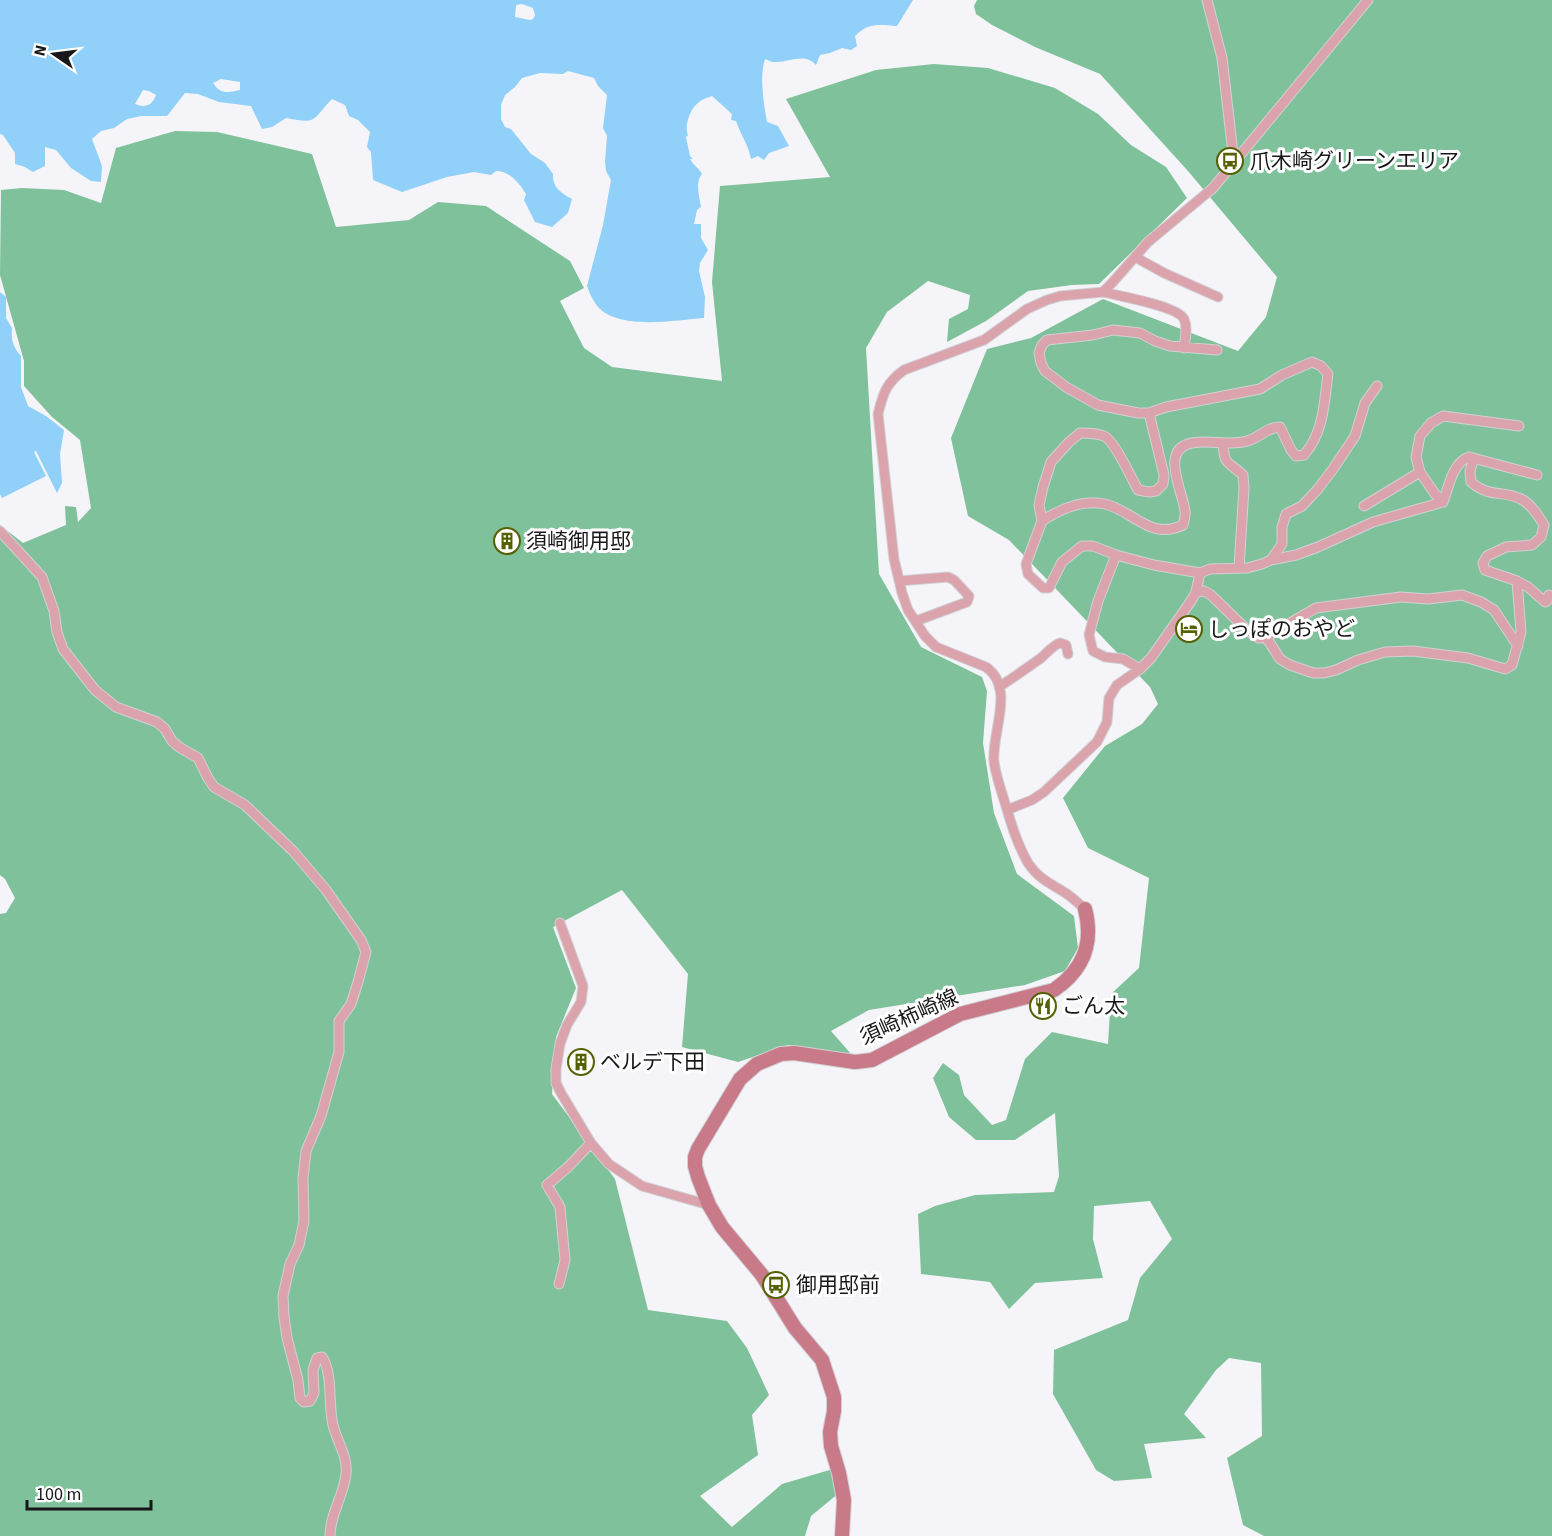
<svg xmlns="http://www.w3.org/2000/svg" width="1552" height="1536" font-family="'Source Sans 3','Noto Sans JP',sans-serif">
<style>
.forest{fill:#7fc19b}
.water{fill:#90d0f9;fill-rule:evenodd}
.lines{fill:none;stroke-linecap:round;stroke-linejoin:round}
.street-casing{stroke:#d1d1d5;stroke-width:11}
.secondary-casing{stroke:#d1d1d5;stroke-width:16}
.street{stroke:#dba4ad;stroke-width:9}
.secondary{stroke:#c97a89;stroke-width:14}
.labels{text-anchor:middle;stroke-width:6;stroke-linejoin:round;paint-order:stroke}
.poi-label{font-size:21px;fill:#171719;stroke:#fff;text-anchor:start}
.street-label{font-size:21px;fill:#171719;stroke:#fff}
</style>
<rect width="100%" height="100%" fill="#f5f5f9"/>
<path class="forest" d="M977 0H1552V1536H1264L1243 1525 1227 1458 1262 1436 1261 1363 1229 1358 1216 1370 1184 1414 1206 1438 1144 1444 1152 1478 1114 1481 1096 1470 1053 1394 1054 1350 1128 1320 1140 1278 1172 1239 1150 1201 1094 1206 1093 1239 1103 1278 1035 1283 1009 1309 990 1282 921 1274 918 1214 935 1206 975 1195 1054 1192 1059 1176 1055 1113 1015 1140H976L949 1117 933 1078 943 1063 959 1075 964 1095 992 1125 1006 1120 1025 1059 1052 1032 1108 1044 1111 994 1139 968 1149 878 1088 848 1063 798 1105 746 1142 724 1158 704 1150 687 1009 540 968 516 951 438 987 349 1031 338 1103 299 1238 351 1266 317 1277 277 1188 171 1100 74 1035 47 992 25 976 14 974 6Z
M934 64 988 68 1055 88 1098 114 1131 145 1166 167 1187 198 1099 284 1072 285 1028 291 986 321 947 342 949 319 968 309 970 295 928 281 887 312 866 348 879 574 921 647 982 677 987 691 983 743 994 813 1017 874 1074 916 1078 948 1065 971 1025 985 869 1010 831 1031 852 1055 788 1045 738 1062 682 1047 688 974 622 890 553 927 576 988 556 1037 552 1094 615 1179 648 1310 727 1321 747 1348 769 1395 752 1415 758 1455 700 1496 732 1527 782 1484 833 1469 839 1493 811 1516 805 1536H0V914L6 913 15 898 5 879 0 875V525L23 543 66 525 65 506 76 507 78 522 91 508 80 440 52 417 24 386V361L0 275 1 190 22 188 64 190 101 203 116 148 175 131 217 132 312 154 336 227 409 220 438 202 486 206 570 261 584 288 560 301 584 348 612 367 722 381 712 282 720 186 830 177 786 99 876 70Z"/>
<path class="water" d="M0 0H913L897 26C879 25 869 22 855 36L857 46 851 50 842 48 830 53 820 55 816 65C804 52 789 63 774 62 771 62 768 60 765 59 759 77 764 104 767 122L778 126 789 146 769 153 764 160 758 156 751 159C748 143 741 136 736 121L731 120 732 114 712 96C707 98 702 99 698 103 690 109 684 126 688 135L686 137 690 156 693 159H690C693 165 699 168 702 174 695 182 699 196 701 207L697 210 694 224H701V238L708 250 700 263 699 271 705 297 704 318C675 320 614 332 595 303 592 298 589 292 587 286L603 225 611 180 606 171 605 161 607 136 603 128 607 95 598 86 594 78 568 71 563 74 540 73 522 78 515 87 505 95 501 105V119L505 127 511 129 531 154 545 163 553 174C552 187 561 193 572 199L568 213 552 227 535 222 524 200 526 194C519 183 510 171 496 171L491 175 474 172 447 177 402 192 373 180 371 152 367 147 370 132 358 120 349 116 345 105 332 99C311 121 318 124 286 118L272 127 262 129 251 106 219 102 198 94 185 93 167 116H141L127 119 114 128 101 131 92 139 102 166 101 182 91 181 71 168 56 150 45 147V166L33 172 25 167 15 164V153L3 135 0 134ZM522 4 533 8 535 15 533 19 530 20 515 17 516 5ZM221 79 240 82V90C227 93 220 94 213 83ZM143 90 149 91 156 95C152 106 145 108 135 104Z
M0 292 6 297V318L12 328C11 340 13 347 21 356V387L28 406 46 416 64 430 60 454 62 483 57 493 36 451 34 452 46 476 2 498 0 494Z"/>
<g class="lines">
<defs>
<path id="street" d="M1207 0 1222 58 1234 162
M1135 257 1164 273 1218 297
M1103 292C1119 296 1178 306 1184 319 1188 327 1185 339 1184 348
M1149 413 1164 475 1163 484 1156 491 1149 492 1138 490C1132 479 1114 440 1104 436 1097 433 1087 433 1080 433L1069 442 1051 462 1043 487 1039 505 1042 521 1026 564 1028 574 1043 588H1049L1062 562 1082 546H1093L1116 555 1154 565 1200 573 1210 569 1247 568 1262 564 1271 560 1296 555 1318 547 1373 522 1443 502
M1223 443C1224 466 1228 461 1243 475L1244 488 1239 568
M1443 502 1435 494 1420 472 1416 457 1420 436 1431 423 1443 416 1519 426
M1443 502C1449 487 1452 463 1469 457L1537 475
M1364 506 1420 472
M1042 521C1060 509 1083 499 1105 504 1134 511 1150 541 1183 525 1184 520 1186 515 1185 511 1183 492 1159 449 1192 443 1209 440 1226 445 1243 442 1259 440 1265 427 1280 427L1291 450 1296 456 1304 455C1324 432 1324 403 1328 374L1321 366 1312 362 1282 375 1260 389 1166 407 1149 413H1138L1098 405 1066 387 1045 371 1041 363 1039 353 1042 345 1047 340 1093 335 1113 330 1140 333 1155 341 1170 346 1217 350
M0 531 42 577 54 611 57 632 63 649 95 690 116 707 157 722 165 729 172 741 179 747 198 758 208 778 214 787 245 805 294 852 326 890 361 940 366 952 358 982 351 1004 339 1021V1052L321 1116 306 1151 303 1178 304 1221 299 1245 290 1264 283 1296 284 1317 287 1338 298 1380 300 1398 304 1402 310 1401 314 1393 313 1370 317 1358 322 1357C333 1372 328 1406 333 1425 337 1442 348 1456 346 1474 344 1495 330 1514 330 1536
M1116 555 1098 601 1089 635 1093 651 1105 657 1123 659 1140 669
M1271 560 1282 544V527L1286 514 1302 506 1317 490 1333 469 1355 436 1365 403 1377 386
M899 581 948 577 954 580 969 596 967 602 916 621
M1517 581 1528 587 1545 602 1547 601 1549 595
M1196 592 1204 591 1211 595 1248 631 1259 638 1266 637 1316 608 1401 597 1428 599 1462 595 1481 602 1494 610 1518 646
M1266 637 1280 659 1290 665 1313 673H1324L1336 670 1358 660 1385 652 1413 651 1452 656 1468 658 1505 669 1512 665 1521 632 1517 581 1485 570 1483 563 1487 556 1506 547 1532 545 1541 537 1544 525C1538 515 1531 504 1521 499 1503 490 1489 498 1471 482L1470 471 1474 458
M999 687C1014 677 1027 668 1041 658 1047 653 1053 645 1060 643L1066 645 1068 654
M1007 810 1032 800 1044 792 1097 742 1107 722 1109 698 1117 685 1140 669 1151 658 1191 601 1196 592 1200 573
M1085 909C1078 903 1071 896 1064 892 1048 882 1039 879 1028 863 1017 844 1011 823 1005 803 1001 790 996 776 994 762 991 733 1016 688 986 667L936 647 925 636 908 610 902 593 894 559 878 414C883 393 887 382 904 370L984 340 1027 309 1047 300 1060 296 1103 292 1112 283 1148 242 1213 188 1368 0
M560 923 583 986 581 1002 567 1025 560 1044 556 1069V1083L561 1093 591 1143 609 1164 642 1186 709 1205
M559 1284 565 1260 560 1207 547 1185 568 1167 591 1143"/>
<path id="secondary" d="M842 1536 844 1500 839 1473 831 1446 830 1432 834 1411V1397L822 1360 795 1328 762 1275 722 1227 709 1205 698 1177 695 1166V1157L698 1149 740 1079 757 1064 781 1054 794 1053 855 1062 872 1060 960 1014 1054 990C1083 970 1094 944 1085 909"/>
</defs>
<use href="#street" class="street-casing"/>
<use href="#secondary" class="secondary-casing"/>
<use href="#street" class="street"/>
<use href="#secondary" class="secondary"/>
</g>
<defs>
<symbol id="bus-ring" viewBox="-11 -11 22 22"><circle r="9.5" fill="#fff" stroke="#556000" stroke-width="1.5"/><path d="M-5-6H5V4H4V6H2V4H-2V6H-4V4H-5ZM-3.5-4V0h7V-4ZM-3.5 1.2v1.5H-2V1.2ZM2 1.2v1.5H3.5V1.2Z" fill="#556000"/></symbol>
<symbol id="building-ring" viewBox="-11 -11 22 22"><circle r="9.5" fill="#fff" stroke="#556000" stroke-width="1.5"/><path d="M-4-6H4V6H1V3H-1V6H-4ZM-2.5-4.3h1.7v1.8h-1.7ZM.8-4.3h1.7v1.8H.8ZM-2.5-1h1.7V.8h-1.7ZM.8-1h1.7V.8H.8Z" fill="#556000"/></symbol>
<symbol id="hotel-ring" viewBox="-11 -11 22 22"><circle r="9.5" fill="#fff" stroke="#556000" stroke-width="1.5"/><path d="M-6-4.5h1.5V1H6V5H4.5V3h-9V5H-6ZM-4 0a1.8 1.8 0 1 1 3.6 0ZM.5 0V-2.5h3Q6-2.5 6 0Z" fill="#556000"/></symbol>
<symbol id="restaurant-ring" viewBox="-11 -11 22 22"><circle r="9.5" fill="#fff" stroke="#556000" stroke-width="1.5"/><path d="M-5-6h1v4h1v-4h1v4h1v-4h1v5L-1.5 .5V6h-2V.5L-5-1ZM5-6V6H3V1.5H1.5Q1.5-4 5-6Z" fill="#556000"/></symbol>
</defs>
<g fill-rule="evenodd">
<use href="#bus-ring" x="1215" y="146" width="30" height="30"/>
<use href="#building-ring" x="492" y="526" width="30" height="30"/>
<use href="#hotel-ring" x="1174" y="614" width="30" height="30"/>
<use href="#restaurant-ring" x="1028" y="991" width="30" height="30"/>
<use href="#building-ring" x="566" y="1047" width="30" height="30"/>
<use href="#bus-ring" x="761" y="1270" width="30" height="30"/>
</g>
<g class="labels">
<g class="poi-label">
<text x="1250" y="168">爪木崎グリーンエリア</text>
<text x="526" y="548">須崎御用邸</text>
<text x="1208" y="636">しっぽのおやど</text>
<text x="1062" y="1013">ごん太</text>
<text x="600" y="1069">ベルデ下田</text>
<text x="796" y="1292">御用邸前</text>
</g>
<g class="street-label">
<text transform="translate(909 1017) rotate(-24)" y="7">須崎柿崎線</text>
</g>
</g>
<g transform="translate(54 54) rotate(284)" stroke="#ffffff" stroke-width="4.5" paint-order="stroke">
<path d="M0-4.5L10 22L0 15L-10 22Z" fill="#171719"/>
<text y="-9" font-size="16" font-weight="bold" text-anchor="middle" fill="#171719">N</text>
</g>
<path d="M27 1500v9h124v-9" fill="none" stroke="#171719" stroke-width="3"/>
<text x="36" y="1500" font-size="18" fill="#171719" stroke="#ffffff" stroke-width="4.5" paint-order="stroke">100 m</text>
</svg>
